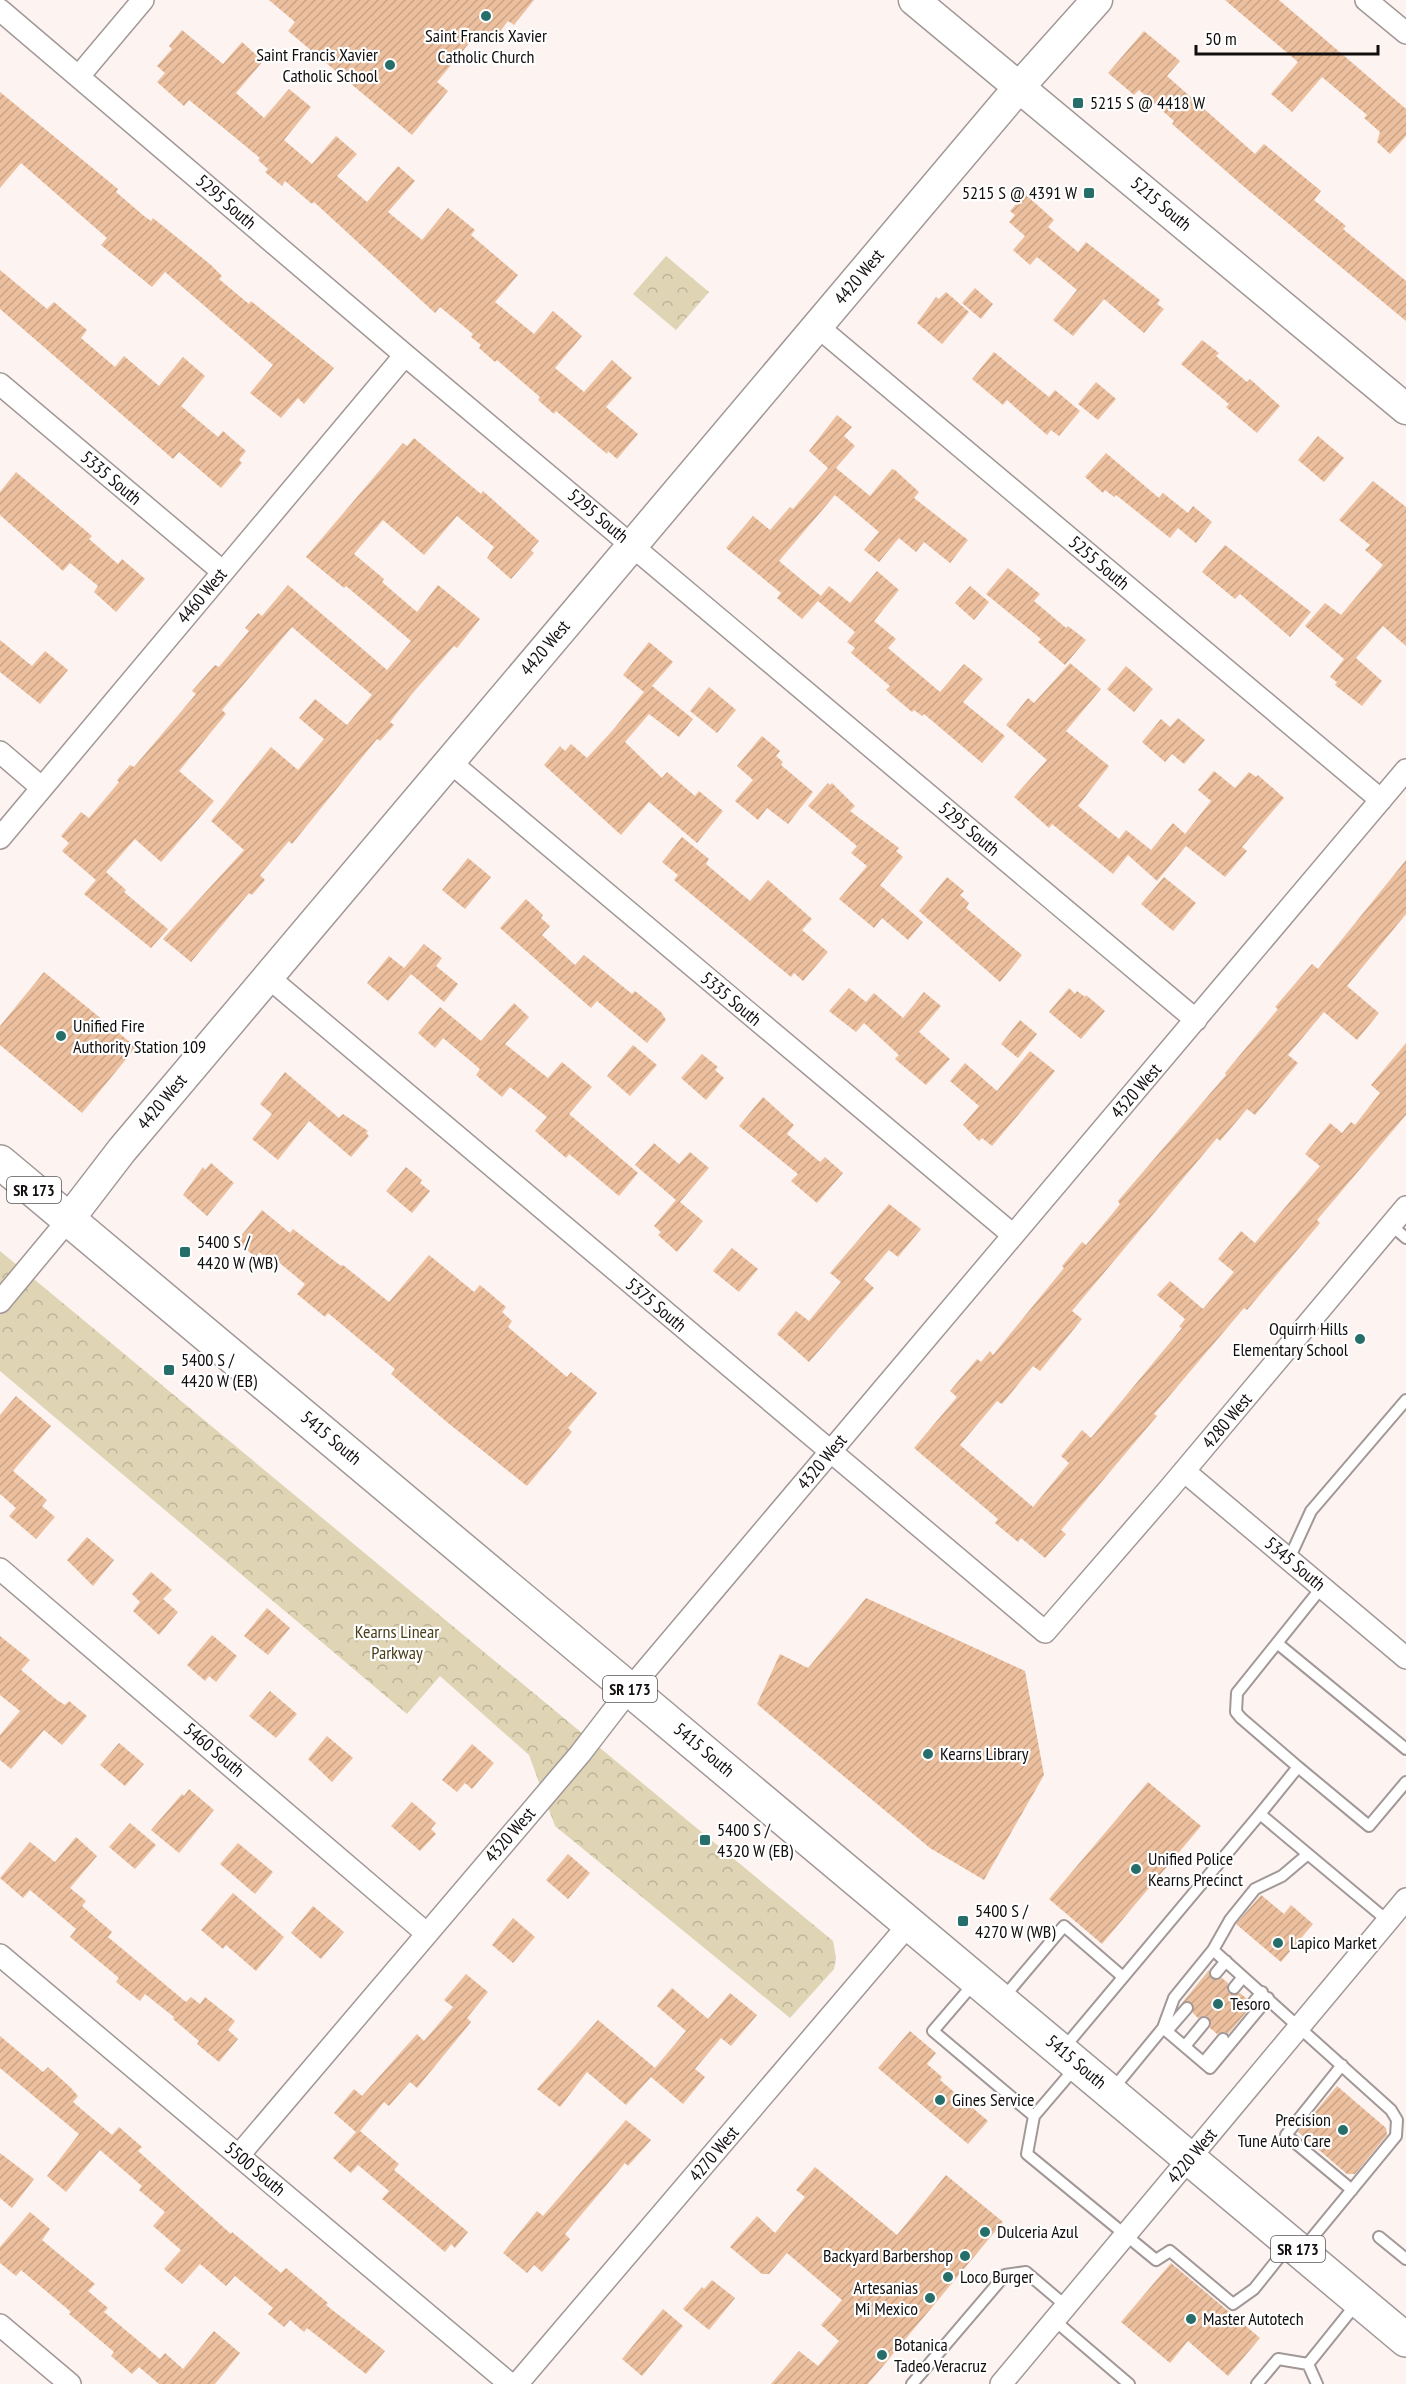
<svg xmlns="http://www.w3.org/2000/svg" width="1406" height="2384" font-family="'PT Sans Narrow',sans-serif">
<style>
.park{fill:url(#park-crowns)}
.building{fill:url(#building-hatch)}
.lines{fill:none;stroke-linecap:round;stroke-linejoin:round}
.lane-casing{stroke:#a19897;stroke-width:14}
.street-casing{stroke:#a19897;stroke-width:24}
.secondary-casing{stroke:#a19897;stroke-width:33}
.primary-casing{stroke:#a19897;stroke-width:36}
.lane{stroke:#fff;stroke-width:10}
.street{stroke:#fff;stroke-width:21}
.secondary{stroke:#fff;stroke-width:30}
.primary{stroke:#fff;stroke-width:33}
.poi-dot{fill:#256e69;stroke:#fff;stroke-width:2}
.labels{text-anchor:middle;stroke-width:4.5;stroke-linejoin:round;paint-order:stroke}
.shield{fill:#fff;stroke:#585656;stroke-width:1.5}
.shield-label{font-size:16px;font-weight:bold;fill:#110e0d}
.poi-label{font-size:18px;fill:#110e0d;stroke:#fff;text-anchor:start}
.street-label{font-size:18px;fill:#110e0d;stroke:#fff}
.park-label{font-size:18px;fill:#4a3e17;stroke:#fff}
</style>
<defs>
<pattern id="park-crowns" width="20" height="18" patternUnits="userSpaceOnUse" patternTransform="scale(1.5)"><rect width="20" height="18" fill="#dfd4b3"/><path d="M2 6a3 3 0 1 1 6 0M12 15a3 3 0 1 1 6 0" fill="none" stroke="#beb599"/></pattern>
<pattern id="building-hatch" width="6" height="6" patternUnits="userSpaceOnUse" patternTransform="scale(1.5)"><rect width="6" height="6" fill="#ecc09e"/><path d="M-1 1l2-2M0 6l6-6M5 7l2-2" fill="none" stroke="#c9a487"/></pattern>
</defs>
<rect width="100%" height="100%" fill="#fdf3f1"/>
<path class="park" d="M666 256 709 292 676 330 633 294Z
M0 1251 833 1941 836 1958 834 1969 790 2018 555 1826 529 1755 440 1676 407 1714 0 1371Z"/>
<path class="building" d="M269 0H534L514 25 508 21 493 40 480 30 437 82 448 91 412 135 288 31 295 22Z
M1225 0H1279L1406 109V136L1390 154 1377 142 1380 132 1364 118 1367 115 1322 77 1292 112 1271 94 1298 62Z
M182 30 223 64 242 42 263 61 236 93 264 118 289 89 311 107 284 140 312 164 336 136 357 154 337 176 367 202 398 166 415 181 388 212 422 240 448 208 475 230 471 235 518 275 495 302 534 334 553 311 582 336 555 368 584 392 612 360 632 378 606 407 638 434 617 459 608 451 607 454 556 411 554 414 538 400 540 397 497 360 495 362 479 348 481 345 471 337 473 334 440 307 435 313 314 202 312 204 285 181 282 186 265 172 268 169 258 160 260 158 226 130 189 100 184 106 157 82 165 73 157 66 172 49 169 46Z
M1144 31 1180 61 1167 76 1255 154 1264 144 1321 191 1314 200 1346 226 1343 229 1406 281V321L1242 185 1172 124 1174 121 1139 90 1134 95 1108 73Z
M0 92 118 189 116 192 144 216 151 221 153 218 211 265 222 276 219 279 249 304 251 301 334 368 304 404 298 398 281 418 250 393 273 365 165 272 152 287 101 245 107 238 21 163 0 188Z
M1025 194 1054 220 1048 227 1078 252 1086 242 1160 300 1157 304 1164 309 1144 333 1104 299 1073 336 1053 320 1077 290 1037 257 1030 265 1013 250 1025 236 1009 222 1015 215 1010 211Z
M0 270 47 309 54 302 87 330 81 338 115 367 124 356 159 386 183 357 205 376 181 406 218 437 223 431 246 451 239 460 242 463 221 488 179 452 173 459 0 309Z
M975 288 993 304 981 319 962 303Z
M946 292 969 312 942 344 917 323 936 297 939 299Z
M1202 340 1219 353 1216 356 1247 382 1250 379 1280 406 1257 433 1226 407 1229 404 1181 364Z
M994 352 1049 397 1055 390 1080 411 1059 436 1051 430 1047 435 1007 400 1003 405 972 379Z
M1096 382 1116 399 1098 420 1078 404Z
M837 415 852 427 844 436 855 446 836 468 870 496 892 469 895 470 919 492 914 498 968 540 950 563 924 542 916 552 899 538 879 562 864 550 879 532 835 495 779 561 821 596 829 586 850 603 877 571 899 590 874 621 896 639 888 648 940 692 964 664 983 679 963 702 1005 736 982 763 924 714 922 716 914 710 912 712 886 690 890 686 851 653 855 648 847 642 855 632 818 601 802 619 777 598 781 593 726 548 753 516 770 530 790 507 793 509 828 468 809 451Z
M1318 436 1344 458 1324 482 1298 460Z
M414 438 481 494 483 491 539 541 531 550 534 553 511 579 487 558 494 547 457 516 424 555 383 520 354 554 384 579 382 582 417 612 438 585 480 619 457 648 454 646 411 695 390 722 394 725 380 741 377 739 292 844 289 841 260 875 265 880 252 895 249 893 191 962 163 939 244 850 211 821 271 747 298 770 324 739 299 718 315 699 347 725 372 695 292 627 222 710 226 714 179 771 214 801 161 862 135 839 106 872 126 890 124 892 168 929 151 948 84 894 96 880 62 851 69 843 61 836 81 812 89 818 119 782 117 780 130 765 134 767 196 694 192 691 215 665 219 667 249 631 245 628 258 613 262 616 288 585 387 670 411 641 346 586 344 588 306 557 403 443 407 446Z
M1106 453 1159 498 1163 493 1188 513 1193 506 1212 522 1196 543 1178 528 1170 538 1116 495 1114 497 1105 490 1103 493 1085 477Z
M16 472 92 536 89 539 118 564 122 559 145 579 116 612 94 592 98 586 70 563 63 571 0 515V492Z
M1373 481 1406 507V646L1383 626 1356 658 1382 681 1362 706 1335 685 1337 682 1330 677 1344 659 1305 626 1325 603 1341 615 1383 565 1365 550 1370 545 1339 520Z
M1225 545 1311 612 1290 637 1240 594 1235 599 1202 572Z
M1008 568 1040 594 1034 601 1066 628 1068 626 1086 640 1065 665 1038 642 1041 639 986 594Z
M970 586 989 602 974 620 955 603Z
M0 640 32 666 45 651 68 670 40 704 0 672Z
M649 642 673 662 652 686 693 719 679 737 649 714 625 742 662 778 667 772 695 796 699 791 723 811 697 843 649 802 621 835 544 765 560 746 565 751 571 744 587 758 612 731 644 692 623 675Z
M1070 663 1101 689 1066 731 1109 766 1078 806 1119 839 1126 830 1151 850 1173 823 1185 834 1211 801 1198 790 1214 771 1235 788 1249 772 1256 777 1258 775 1284 798 1242 847 1247 851 1225 877 1186 846 1157 881 1128 855 1113 874 1052 824 1049 828 1014 797 1047 760 1006 725 1028 698 1034 703Z
M1126 666 1153 689 1134 712 1107 689Z
M709 687 736 710 717 733 690 711Z
M1178 718 1205 740 1184 764 1172 754 1165 762 1142 742 1161 719 1170 727Z
M762 736 780 751 776 756 783 762 781 765 813 792 788 824 767 808 758 820 735 801 753 780 737 766Z
M828 783 830 785 832 783 855 806 850 811 899 848 896 851 903 857 880 885 923 922 908 940 882 918 874 928 839 899 867 866 851 853 857 846 808 806Z
M682 837 709 859 706 864 750 901 768 880 812 919 802 930 828 952 803 981 794 973 791 977 674 880 678 875 662 862Z
M468 858 491 877 465 909 442 890Z
M1406 860V914L1347 986 1379 1013 1357 1040 1324 1012 1288 1055 1298 1063 1255 1115 1247 1109 1220 1141 1217 1138 1072 1311 1082 1319 1040 1371 1033 1366 1002 1404 997 1401 960 1445 1033 1507 1069 1463 1061 1456 1082 1430 1091 1438 1182 1328 1179 1327 1185 1319 1157 1295 1170 1281 1203 1309 1234 1272 1218 1259 1241 1231 1255 1243 1320 1166 1305 1154 1330 1123 1342 1133 1351 1122 1355 1125 1380 1093 1371 1085 1406 1043V1115L1317 1220 1320 1223 1273 1279 1247 1310 1244 1308 1154 1414 1157 1416 1061 1530 1066 1534 1045 1558 1021 1538 1018 1542 995 1523 998 1519 914 1448 957 1397 950 1391 977 1359 981 1362 990 1351 993 1355 1064 1268 1062 1266 1082 1242 1086 1245 1113 1213 1120 1204 1118 1201 1226 1075 1225 1073 1278 1009 1275 1007 1312 964 1318 969Z
M947 877 964 891 960 895 969 903 966 908 1022 955 1000 982 919 911Z
M1164 877 1196 903 1173 931 1141 904Z
M526 899 543 915 541 918 550 926 542 935 575 965 584 955 632 994 635 991 661 1012 666 1020 647 1043 597 1001 591 1008 500 928Z
M424 944 442 958 436 966 458 984 444 1002 411 974 388 1001 367 983 389 956 404 968Z
M44 972 136 1047 82 1113 0 1045V1026Z
M849 988 866 1002 874 993 903 1018 924 992 941 1006 919 1032 950 1059 926 1085 895 1059 899 1055 864 1023 856 1032 829 1011Z
M1069 988 1075 994 1077 991 1085 997 1086 995 1105 1011 1081 1039 1049 1012Z
M514 1003 529 1017 505 1044 548 1078 562 1062 592 1087 569 1114 638 1173 619 1196 569 1154 566 1158 535 1131 547 1117 510 1087 502 1097 476 1075 480 1069 443 1038 435 1048 418 1033 440 1007 481 1041Z
M1020 1020 1037 1034 1018 1058 1001 1044Z
M633 1045 657 1065 630 1096 607 1076Z
M1030 1051 1055 1071 992 1146 982 1138 979 1141 963 1125 979 1106 950 1081 965 1063 997 1091Z
M702 1054 718 1067 715 1070 724 1078 706 1100 681 1078Z
M285 1072 339 1118 343 1114 368 1131 366 1133 369 1136 351 1157 309 1121 278 1160 252 1139 272 1114 260 1104Z
M763 1097 794 1125 787 1134 820 1162 825 1157 843 1173 817 1203 791 1181 798 1174 739 1126Z
M654 1143 679 1164 690 1152 709 1168 680 1202 703 1221 677 1252 658 1235 661 1232 654 1226 676 1200 635 1165Z
M211 1163 234 1183 207 1216 183 1195 203 1167 205 1170Z
M406 1167 422 1180 420 1183 430 1191 412 1213 386 1191Z
M889 1204 921 1229 898 1257 889 1250 864 1279 874 1288 809 1362 777 1334 796 1311 809 1321 841 1282 830 1273Z
M262 1210 290 1233 293 1229 341 1266 343 1265 389 1302 429 1255 474 1292 480 1285 506 1307 502 1312 512 1321 508 1327 567 1377 571 1372 597 1393 568 1428 572 1432 527 1486 448 1423 391 1374 395 1369 328 1313 325 1317 297 1294 305 1284 270 1255 267 1259 259 1252 256 1257 236 1242Z
M732 1248 758 1269 739 1292 713 1271Z
M16 1396 51 1426 13 1471 47 1500 42 1506 55 1517 36 1539 9 1516 16 1508 0 1494V1415Z
M87 1537 114 1560 93 1586 67 1560Z
M151 1572 172 1590 163 1599 178 1612 159 1635 133 1611 140 1602 132 1594Z
M866 1598 1025 1671 1044 1775 984 1880 930 1848 757 1704 780 1654 808 1668Z
M267 1608 290 1628 268 1655 244 1636Z
M212 1635 237 1656 216 1682 209 1676 205 1681 187 1665Z
M0 1636 30 1660 21 1670 57 1700 65 1705 69 1701 87 1716 62 1745 44 1730 11 1769 0 1760V1735L20 1711 0 1695Z
M270 1691 297 1714 276 1738 249 1716Z
M327 1736 353 1758 332 1782 308 1759Z
M119 1743 144 1764 125 1786 100 1765Z
M472 1744 494 1763 472 1789 465 1783 457 1792 442 1780Z
M1148 1782 1201 1826 1102 1944 1049 1899Z
M189 1789 214 1810 179 1853 151 1830 182 1794 184 1796Z
M412 1802 436 1823 431 1829 436 1834 420 1851 391 1826Z
M130 1823 156 1845 135 1869 109 1847Z
M76 1837 97 1856 70 1888 86 1901 82 1906 112 1932 108 1937 186 2002 191 1997 200 2004 205 1997 235 2021 228 2030 238 2039 219 2062 197 2044 199 2041 173 2019 174 2017 145 1994 140 2001 116 1982 119 1978 70 1937 76 1929 30 1890 23 1898 0 1878 30 1842 55 1862Z
M238 1843 273 1872 255 1894 220 1864Z
M568 1854 590 1873 568 1899 546 1880Z
M233 1893 284 1937 256 1971 226 1945 223 1949 201 1930Z
M1261 1895 1284 1914 1291 1905 1313 1924 1281 1962 1236 1924Z
M313 1906 344 1932 321 1959 291 1933Z
M513 1918 535 1937 513 1963 492 1945Z
M1209 1970 1212 1979 1222 1978 1228 1983 1227 1990 1230 1994 1240 1993 1247 1999 1246 2005 1249 2009 1228 2034 1224 2032 1217 2034 1210 2028 1209 2018 1205 2016 1198 2018 1193 2013 1192 2003H1182Z
M466 1974 488 1992 467 2018 471 2022 417 2088 410 2082 389 2106 384 2102 360 2131 399 2164 394 2170 468 2232 455 2248 451 2244 445 2252 382 2199 389 2191 358 2165 351 2173 333 2158 356 2132 334 2113 354 2089 362 2096 417 2034 424 2041 453 2007 444 2000Z
M672 1988 708 2019 730 1993 757 2015 731 2046 721 2038 695 2069 705 2077 683 2104 651 2077 626 2105 587 2072 560 2107 537 2089 598 2020 655 2068 686 2031 657 2006Z
M910 2031 936 2053 927 2064 942 2077 940 2080 988 2121 968 2144 878 2068Z
M0 2036 43 2072 48 2067 70 2087 78 2096 73 2102 112 2135 119 2127 142 2147 138 2151 231 2234 232 2232 281 2273 286 2268 328 2303 326 2305 385 2351 366 2374 307 2328 304 2332 290 2320 284 2327 268 2314 273 2308 235 2276 226 2286 200 2264 182 2284 164 2269 181 2250 153 2226 165 2212 139 2190 142 2186 100 2150 66 2192 47 2176 79 2134 0 2068Z
M1337 2086 1386 2128 1387 2135 1355 2174H1347L1298 2132Z
M626 2120 651 2140 628 2166 625 2163 565 2234 570 2239 542 2272 534 2265 527 2273 503 2253 537 2211 543 2216Z
M0 2153 34 2179 12 2208 0 2198Z
M815 2167 897 2235 946 2175 1003 2222 868 2384H771L799 2351 818 2366 839 2341 821 2325 842 2300 787 2253 769 2274H762L730 2247 757 2216 775 2233 805 2197 796 2190Z
M30 2212 50 2229 42 2240 95 2284 88 2291 108 2308 104 2312 160 2359 165 2353 183 2369 214 2331 240 2353 215 2384H159L139 2367 132 2374 111 2356 114 2352 69 2314 71 2312 21 2270 16 2276 0 2263V2247Z
M1171 2263 1260 2338 1228 2376 1188 2341 1170 2363 1121 2322Z
M712 2280 735 2298 709 2330 683 2309 702 2287 704 2289Z
M663 2309 683 2326 642 2376 622 2359Z"/>
<g class="lines">
<defs>
<path id="lane" d="M1391 1225 1406 1238
M1289 1559 1311 1511 1406 1400
M1277 1643 1406 1749
M1298 1767 1369 1826 1406 1782
M1260 1814 1298 1767 1241 1718 1236 1712 1237 1693 1322 1587
M1213 1950 1230 1920 1255 1889 1282 1876 1308 1854
M1216 1973 1226 1961
M975 1982 933 2031 1034 2116 1075 2068
M1234 1988 1243 1977
M1004 1997 1064 1926 1123 1977
M1268 1998 1210 2068 1163 2028 1174 1998 1213 1950 1391 2110 1397 2120 1396 2136 1303 2249
M1253 2003 1262 1992
M1167 2031 1187 2008
M1185 2046 1204 2023
M1063 2049 1260 1814 1388 1921
M1204 2062 1223 2039
M1342 2065 1286 2135 1352 2190
M1112 2090 1163 2028
M1034 2116 1027 2154 1156 2260 1170 2251 1233 2304 1254 2289 1289 2245
M1379 2237 1406 2259
M1054 2320 1129 2384
M1308 2364 1357 2303
M1308 2364 1317 2384
M912 2384 1005 2275 1026 2272 1066 2306
M1257 2384 1278 2359 1308 2364"/>
<path id="street" d="M1366 0 1406 33
M0 10 405 355 1196 1020
M79 76 143 0
M817 326 1381 800
M0 384 223 572
M0 752 42 788
M450 762 1013 1235
M0 838 405 355
M268 977 1045 1632 1169 1489 1406 1207
M0 1302 69 1219
M1184 1471 1406 1658
M0 1569 426 1933
M0 1955 510 2384
M239 2155 580 1754 630 1689 1406 770
M0 2325 70 2384
M517 2384 910 1923
M1001 2384 1406 1899"/>
<path id="secondary" d="M914 0 1406 409
M69 1219 122 1150 1020 86 1097 0"/>
<path id="primary" d="M0 1162 1406 2340"/>
</defs>
<use href="#lane" class="lane-casing"/>
<use href="#street" class="street-casing"/>
<use href="#secondary" class="secondary-casing"/>
<use href="#primary" class="primary-casing"/>
<use href="#lane" class="lane"/>
<use href="#street" class="street"/>
<use href="#secondary" class="secondary"/>
<use href="#primary" class="primary"/>
</g>
<g class="poi-dot">
<circle cx="486" cy="16" r="6"/>
<circle cx="390" cy="65" r="6"/>
<rect x="1072" y="97" width="12" height="12" rx="3"/>
<rect x="1083" y="187" width="12" height="12" rx="3"/>
<circle cx="61" cy="1036" r="6"/>
<rect x="179" y="1246" width="12" height="12" rx="3"/>
<circle cx="1360" cy="1339" r="6"/>
<rect x="163" y="1364" width="12" height="12" rx="3"/>
<circle cx="928" cy="1754" r="6"/>
<rect x="699" y="1834" width="12" height="12" rx="3"/>
<circle cx="1136" cy="1869" r="6"/>
<rect x="957" y="1915" width="12" height="12" rx="3"/>
<circle cx="1278" cy="1943" r="6"/>
<circle cx="1218" cy="2004" r="6"/>
<circle cx="940" cy="2100" r="6"/>
<circle cx="1343" cy="2130" r="6"/>
<circle cx="985" cy="2232" r="6"/>
<circle cx="965" cy="2256" r="6"/>
<circle cx="948" cy="2277" r="6"/>
<circle cx="930" cy="2298" r="6"/>
<circle cx="1191" cy="2319" r="6"/>
<circle cx="882" cy="2355" r="6"/>
</g>
<g class="labels">
<g class="shield">
<rect x="7" y="1177" width="54" height="26" rx="4.5"/>
<rect x="603" y="1676" width="54" height="26" rx="4.5"/>
<rect x="1271" y="2236" width="54" height="26" rx="4.5"/>
</g>
<g class="shield-label">
<text x="34" y="1196">SR 173</text>
<text x="630" y="1695">SR 173</text>
<text x="1298" y="2255">SR 173</text>
</g>
<g class="poi-label">
<text x="486" y="42" text-anchor="middle">Saint Francis Xavier<tspan x="486" dy="21">Catholic Church</tspan></text>
<text x="378" y="61" text-anchor="end">Saint Francis Xavier<tspan x="378" dy="21">Catholic School</tspan></text>
<text x="1090" y="109">5215 S @ 4418 W</text>
<text x="1077" y="199" text-anchor="end">5215 S @ 4391 W</text>
<text x="73" y="1032">Unified Fire<tspan x="73" dy="21">Authority Station 109</tspan></text>
<text x="197" y="1248">5400 S /<tspan x="197" dy="21">4420 W (WB)</tspan></text>
<text x="1348" y="1335" text-anchor="end">Oquirrh Hills<tspan x="1348" dy="21">Elementary School</tspan></text>
<text x="181" y="1366">5400 S /<tspan x="181" dy="21">4420 W (EB)</tspan></text>
<text x="940" y="1760">Kearns Library</text>
<text x="717" y="1836">5400 S /<tspan x="717" dy="21">4320 W (EB)</tspan></text>
<text x="1148" y="1865">Unified Police<tspan x="1148" dy="21">Kearns Precinct</tspan></text>
<text x="975" y="1917">5400 S /<tspan x="975" dy="21">4270 W (WB)</tspan></text>
<text x="1290" y="1949">Lapico Market</text>
<text x="1230" y="2010">Tesoro</text>
<text x="952" y="2106">Gines Service</text>
<text x="1331" y="2126" text-anchor="end">Precision<tspan x="1331" dy="21">Tune Auto Care</tspan></text>
<text x="997" y="2238">Dulceria Azul</text>
<text x="953" y="2262" text-anchor="end">Backyard Barbershop</text>
<text x="960" y="2283">Loco Burger</text>
<text x="918" y="2294" text-anchor="end">Artesanias<tspan x="918" dy="21">Mi Mexico</tspan></text>
<text x="1203" y="2325">Master Autotech</text>
<text x="894" y="2351">Botanica<tspan x="894" dy="21">Tadeo Veracruz</tspan></text>
</g>
<g class="street-label">
<text transform="translate(226 202) rotate(41)" y="6">5295 South</text>
<text transform="translate(1161 204) rotate(40)" y="6">5215 South</text>
<text transform="translate(859 277) rotate(-50)" y="6">4420 West</text>
<text transform="translate(111 478) rotate(40)" y="6">5335 South</text>
<text transform="translate(598 516) rotate(40)" y="6">5295 South</text>
<text transform="translate(1099 563) rotate(40)" y="6">5255 South</text>
<text transform="translate(202 596) rotate(-50)" y="6">4460 West</text>
<text transform="translate(545 648) rotate(-50)" y="6">4420 West</text>
<text transform="translate(969 829) rotate(40)" y="6">5295 South</text>
<text transform="translate(731 999) rotate(40)" y="6">5335 South</text>
<text transform="translate(1136 1091) rotate(-49)" y="6">4320 West</text>
<text transform="translate(162 1102) rotate(-50)" y="6">4420 West</text>
<text transform="translate(656 1305) rotate(40)" y="6">5375 South</text>
<text transform="translate(1227 1421) rotate(-50)" y="6">4280 West</text>
<text transform="translate(331 1438) rotate(40)" y="6">5415 South</text>
<text transform="translate(822 1462) rotate(-50)" y="6">4320 West</text>
<text transform="translate(1295 1564) rotate(40)" y="6">5345 South</text>
<text transform="translate(214 1750) rotate(40)" y="6">5460 South</text>
<text transform="translate(704 1750) rotate(40)" y="6">5415 South</text>
<text transform="translate(510 1835) rotate(-49)" y="6">4320 West</text>
<text transform="translate(1076 2062) rotate(40)" y="6">5415 South</text>
<text transform="translate(714 2154) rotate(-50)" y="6">4270 West</text>
<text transform="translate(1192 2156) rotate(-50)" y="6">4220 West</text>
<text transform="translate(255 2169) rotate(40)" y="6">5500 South</text>
</g>
<g class="park-label">
<text x="397" y="1638">Kearns Linear<tspan x="397" dy="21">Parkway</tspan></text>
</g>
</g>
<path d="M1196 45v9h182v-9" fill="none" stroke="#110e0d" stroke-width="3"/>
<text x="1205" y="45" font-size="18" fill="#110e0d" stroke="#ffffff" stroke-width="4.5" paint-order="stroke">50 m</text>
</svg>
